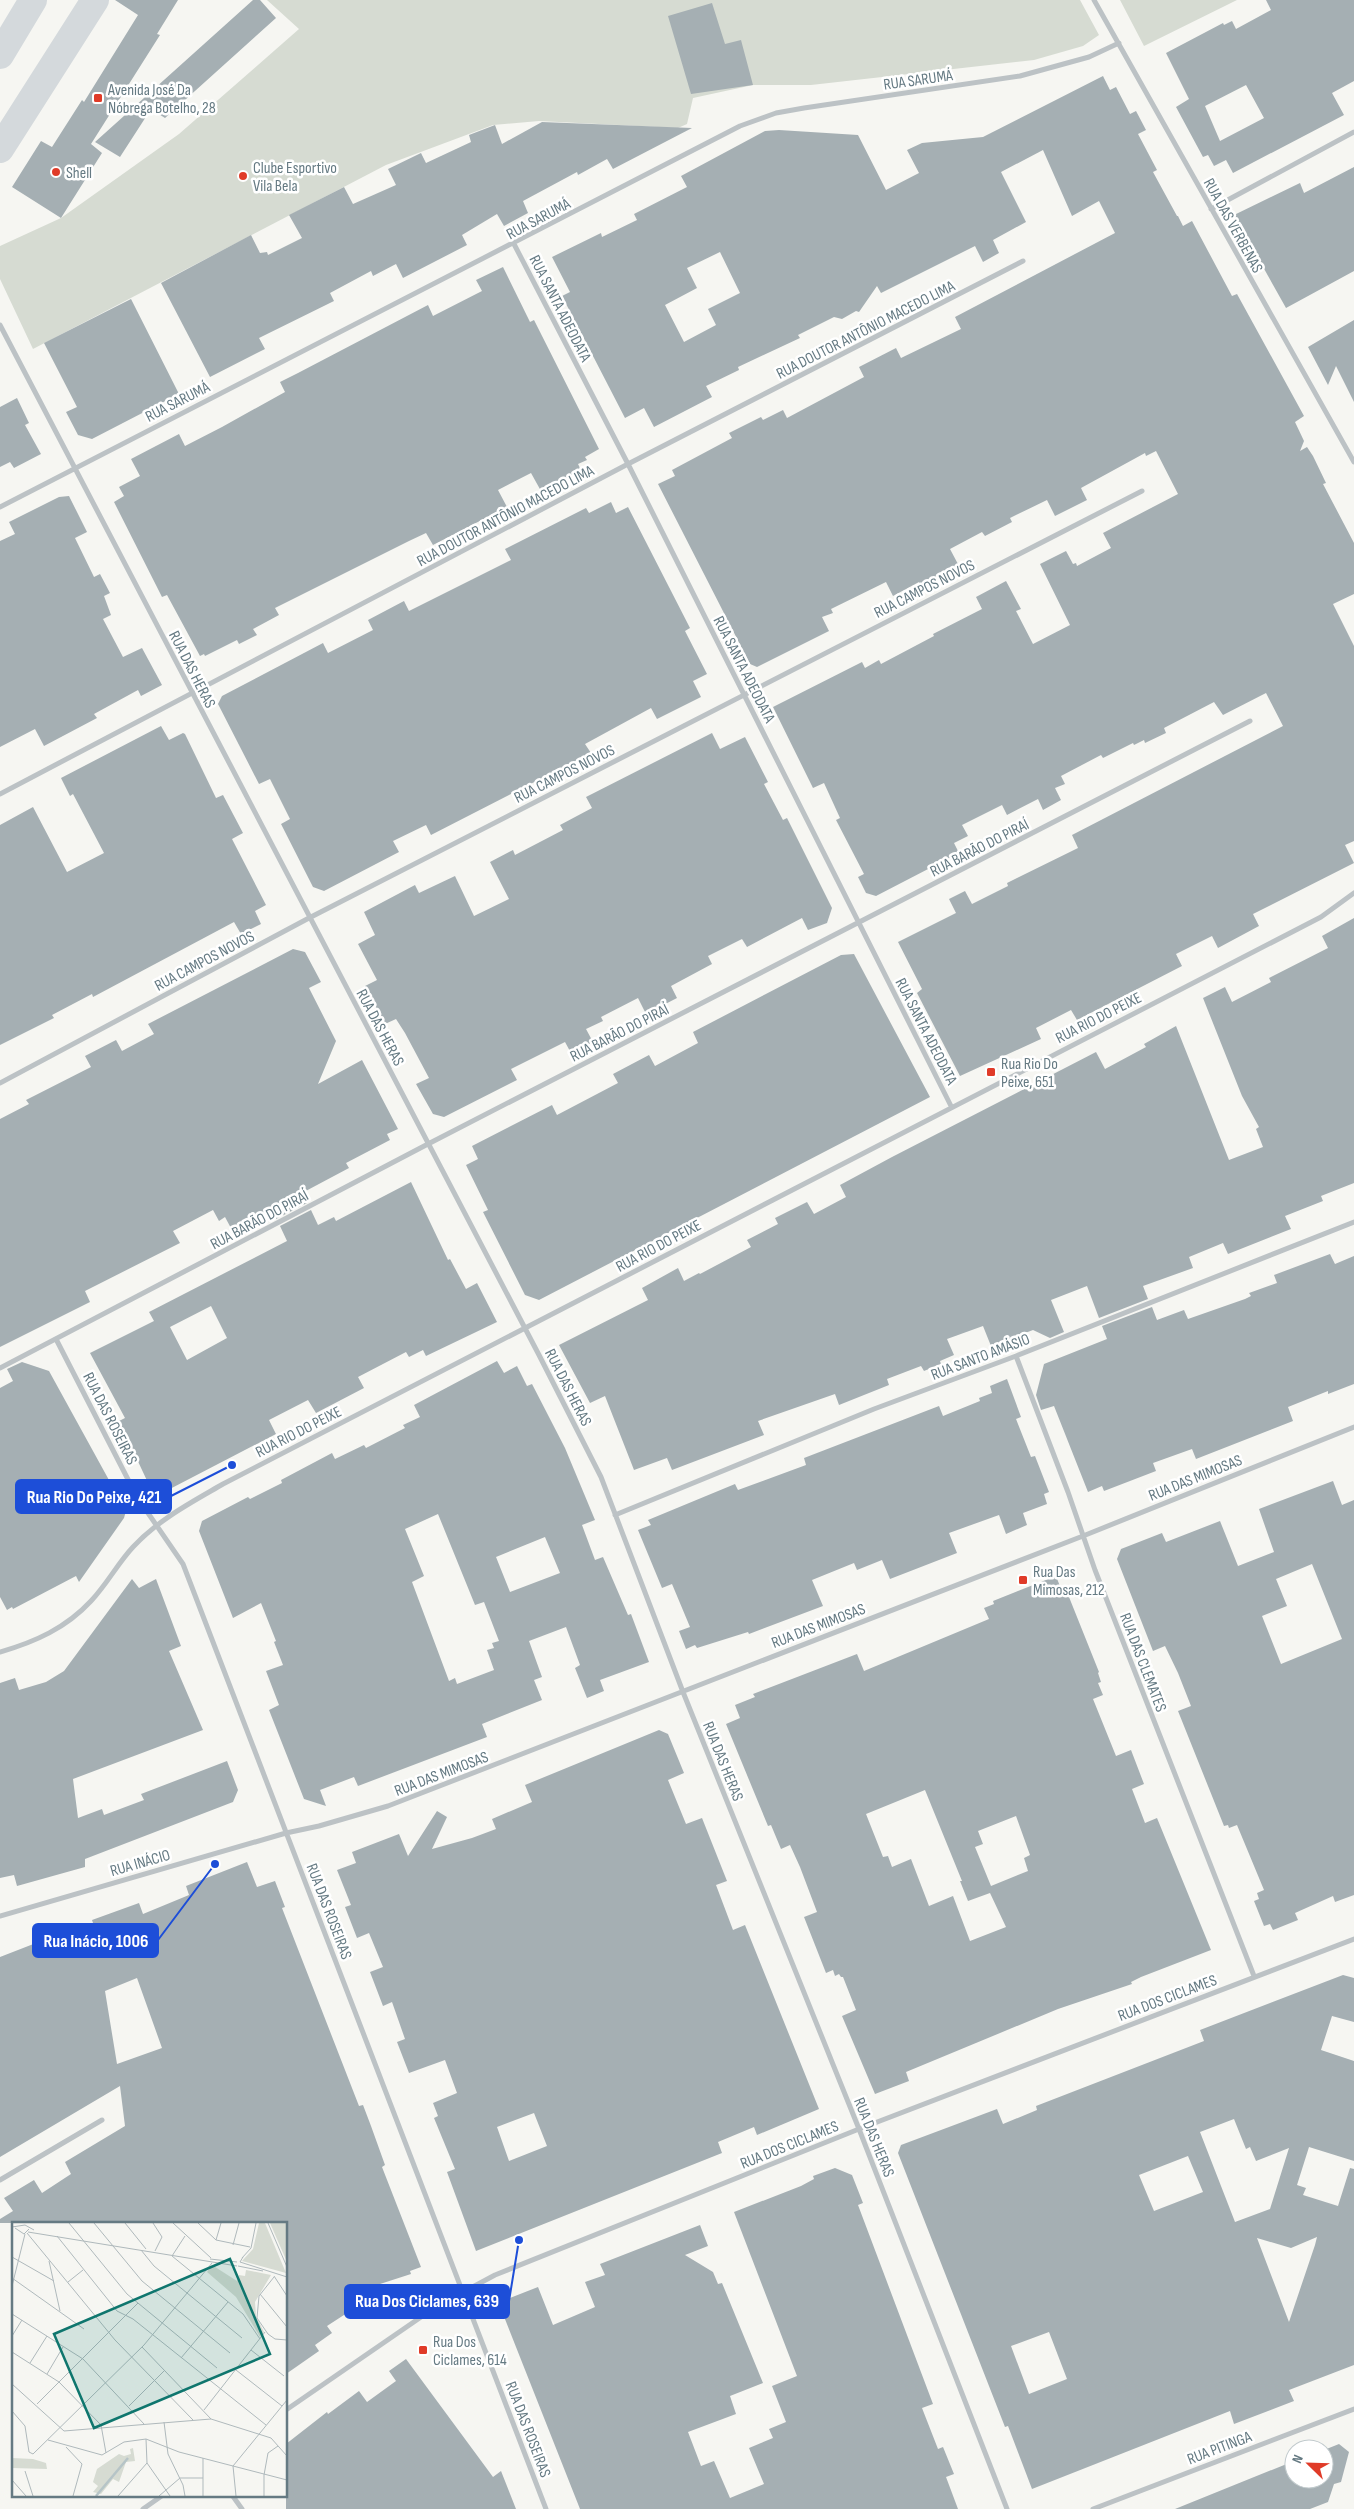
<svg xmlns="http://www.w3.org/2000/svg" width="1354" height="2509" font-family="'Sofia Sans Condensed',sans-serif">
<style>
.green{fill:#d6dbd2}
.building{fill:#a5afb3;fill-rule:evenodd}
.lines{fill:none;stroke-linecap:round;stroke-linejoin:round}
.minor{stroke:#bcc2c5;stroke-width:5}
.secondary{stroke:#d4d9dc;stroke-width:28}
.poi-dot{fill:#e03b28;stroke:#fff;stroke-width:2}
.labels{text-anchor:middle;stroke-width:5;stroke-linejoin:round;paint-order:stroke}
.street-label{font-size:16px;fill:#657a83;stroke:#fff}
.poi-label{font-size:16px;fill:#657a83;stroke:#fff;text-anchor:start}
.inset-river{fill:none;stroke:#b6c4c7;stroke-width:2.5}
.inset-road{fill:none;stroke:#afb9bc;stroke-width:1}
.view{fill:#0f766e;fill-opacity:0.15;stroke:#0f766e;stroke-width:2.5}
.inset-edge{fill:none;stroke:#657a83;stroke-width:2.5}
.leader{fill:none;stroke:#1d4ed8;stroke-width:2}
.callout-dot{fill:#1d4ed8;stroke:#fff;stroke-width:2}
.callout{fill:#1d4ed8;stroke:#1d4ed8;stroke-width:2}
.callout-label{font-size:18px;text-anchor:middle;font-weight:bold;fill:#fff}
</style>
<rect width="100%" height="100%" fill="#f6f6f2"/>
<path class="green" d="M267 0H1080L1099 35 1083 46 1034 60 811 85H753L693 98 687 124 678 128 539 121 493 125 386 165 33 349 0 279V246L61 218 179 134 299 29Z
M1120 0H1237L1144 46Z"/>
<path class="building" d="M115 0H178L157 34 160 35 91 144 102 153 61 218 12 187 41 141 52 147 82 100 84 102 138 15Z
M253 0H260L276 18 165 118 151 109 120 157 95 142Z
M1266 0H1354V81L1332 93 1344 115 1233 173 1226 160 1214 166 1208 155 1203 157 1176 107 1189 99 1166 53 1223 23 1224 25 1232 21 1236 29 1271 10ZM1246 85 1264 118 1220 141 1205 106Z
M712 3 725 44 741 40 753 85 691 94 668 16Z
M1103 76 1110 90 1116 87 1130 114 1136 111 1146 130 1138 134 1157 170 1153 172 1177 216H1178L1183 226 1192 221 1232 296 1237 294 1304 416 1295 422 1304 441 1300 451 1307 447 1313 456 1326 483 1323 484 1354 543V594L1333 604 1354 646V841L1345 845 1354 863 1253 914 1259 926 1218 948 1212 936 1176 954 1182 966 1077 1020 1071 1010 1036 1028 1041 1039 960 1076 917 993 922 989 898 942 956 913 949 899 965 891 972 904 1008 886 1007 883 1078 848 1072 835 1283 726 1266 693 1223 715 1214 702 1164 728 1166 733 1145 743 1144 740 1134 745 1133 743 1103 758 1101 755 1061 776 1065 784 1055 788 1061 800 1043 810 1038 799 1007 815 1002 805 962 825 968 836 954 843 959 853 876 896 866 893 858 877 864 874 836 820 840 818 824 783 813 788 773 707 862 662 865 668 879 660 881 664 934 636 933 634 982 609 976 597 1006 581 1021 609 1016 611 1033 644 1070 625 1040 564 1066 551 1073 564 1076 563 1077 566 1111 548 1103 533 1178 494 1156 451 1146 456 1145 453 1081 488 1087 500 1055 516 1047 500 1010 518 1012 522 985 536 982 532 950 549 959 566 920 585 919 582 893 596 886 582 831 609 833 613 822 617 829 631 757 667 750 664 658 484 675 476 672 470 732 438 729 433 761 417 763 420 783 410 787 418 864 377 859 367 896 348 901 358 961 329 955 317 1115 233 1099 201 1072 216 1043 150 1001 172 1026 222 993 240 999 253 983 262 975 246 881 293 877 286 859 312 856 311 842 319 834 317 798 335 800 338 738 367 739 370 706 386 712 397 654 427 644 408 625 418 562 296 570 292 552 257 601 233 602 237 637 220 634 214 687 187 681 176 765 131 779 130 858 135 886 190 919 173 907 150 922 143 983 137ZM720 252 740 293 708 309 716 325 684 342 665 305 697 288 687 268Z
M542 122 692 128 613 169 607 159 578 175 577 172 523 201 528 213 504 226 497 214 462 235 467 245 403 278 396 264 373 276 371 271 330 293 334 301 259 338 265 349 210 377 161 283 251 235 260 253 267 252 268 255 302 238 289 215 344 187 353 204 396 185 388 169 421 153 426 163 471 142 469 135 495 125 502 144Z
M1354 167V271L1286 308 1234 215 1300 183 1304 193Z
M503 267 530 322 534 320 599 449 585 457 587 460 578 464 581 470 541 491 531 473 498 490 507 507 433 545 426 533 409 541 275 608 279 615 253 629 257 635 239 644 237 640 205 656 204 654 200 656 167 595 162 597 114 502 124 496 119 487 140 476 131 459 179 434 185 446 222 427 285 392 280 382 298 373 428 305 433 316 482 291 476 280Z
M131 299 179 394 92 439 78 435 66 412 77 407 44 343Z
M1354 320V402L1336 366 1328 385 1308 347Z
M17 398 29 423 25 425 41 454 14 468 10 462 0 467V407Z
M69 496 87 532 75 538 94 577 100 574 110 593 104 596 111 615 103 619 123 657 142 648 162 685 141 696 138 690 94 714 97 718 44 746 35 729 0 747V541L15 534 9 522 59 497Z
M611 502 616 513 628 507 690 628 685 631 707 674 693 681 701 697 657 719 651 708 585 744 591 753 431 835 426 825 393 841 399 852 324 891 313 887 281 824 290 819 270 779 259 784 218 704 222 696 323 643 328 653 373 630 368 620 404 601 409 611 511 560 505 549 586 508 589 513Z
M161 726 169 740 183 733 185 734 216 798 223 795 243 833 232 839 266 905 255 911 261 924 241 934 234 922 93 997 92 994 52 1015 54 1018 0 1045V825L33 807 67 872 104 853 73 794 70 796 61 778Z
M712 733 720 749 745 737 768 782 764 784 783 820 787 818 832 908 827 923 808 930 802 918 747 947 742 939 708 956 712 964 671 986 677 998 646 1014 638 998 601 1017 603 1021 586 1029 593 1042 571 1053 565 1042 511 1069 517 1080 444 1117 433 1114 416 1084 429 1078 405 1033 396 1019 385 1024 365 986 377 980 358 944 375 935 364 912 415 885 419 893 455 876 474 916 509 899 490 862 513 850 515 855 563 830 560 825 592 808 586 797Z
M1354 918V1183L1321 1196 1323 1201 1285 1216 1291 1229 1228 1254 1223 1243 1189 1257 1193 1268 1143 1286 1148 1299 1099 1318 1087 1286 1051 1300 1064 1332 1050 1338 1033 1330 991 1346 983 1326 947 1339 954 1355 940 1361 941 1364 924 1371 921 1366 887 1379 889 1385 839 1405 835 1394 758 1421 764 1435 672 1470 667 1458 634 1470 605 1396 590 1403 559 1345 648 1300 642 1288 678 1268 684 1281 699 1273 700 1274 751 1247 747 1240 778 1224 775 1218 807 1202 814 1214 846 1197 840 1185 892 1157 1096 1052 1105 1069 1146 1047 1144 1044 1176 1026 1229 1160 1263 1147 1256 1129 1259 1127 1242 1096 1203 998 1225 987 1232 1002 1271 982 1269 978 1328 948 1322 936Z
M293 949 305 952 321 982 309 988 336 1041 318 1084 362 1060 398 1129 387 1134 390 1140 346 1163 349 1168 302 1193 307 1203 276 1219 272 1210 232 1230 225 1217 219 1221 213 1210 173 1231 180 1243 85 1291 90 1302 0 1347V1119L29 1104 26 1100 91 1067 85 1056 116 1040 122 1051 154 1034 148 1024Z
M854 954 930 1097 539 1300 525 1295 483 1212 488 1210 466 1165 478 1159 472 1146 552 1105 557 1115 618 1083 613 1074 649 1055 655 1066 698 1043 693 1032 841 955Z
M411 1182 448 1260 450 1259 466 1289 477 1283 497 1322 426 1356 423 1350 409 1357 406 1352 358 1377 364 1388 316 1413 308 1400 269 1420 276 1434 166 1491 150 1487 119 1421 125 1418 90 1353 154 1321 149 1312 287 1241 280 1226 311 1210 318 1225 334 1217 336 1221ZM211 1306 227 1338 187 1360 170 1327Z
M1330 1254 1335 1264 1354 1256V1384L1328 1394V1391L1288 1407 1293 1421 1196 1459 1192 1449 1153 1463 1156 1471 1104 1491 1102 1486 1088 1492 1054 1406 1041 1410 1036 1395 1044 1364 1107 1339 1102 1326 1152 1307 1157 1320 1184 1310 1188 1319 1245 1299 1251 1296 1249 1293 1277 1283 1274 1275Z
M497 1361 504 1373 517 1366 527 1386 532 1384 565 1448 595 1520 582 1525 595 1560 603 1557 628 1615 631 1614 649 1662 600 1680 604 1691 587 1698 575 1668 580 1665 566 1627 529 1641 542 1677 534 1680 542 1700 482 1724 487 1737 358 1786 354 1777 320 1790 326 1806 304 1799 269 1710 279 1705 266 1671 283 1665 274 1642 276 1641 261 1603 233 1618 199 1531 202 1521 248 1497 250 1499 282 1483 281 1480 332 1453 335 1459 364 1445 366 1448 405 1428 403 1425 420 1417 414 1405ZM438 1514 475 1605 484 1602 499 1641 492 1643 494 1648 487 1650 494 1670 457 1684 455 1678 449 1681 412 1582 424 1576 405 1529ZM545 1537 560 1573 510 1592 496 1557Z
M22 1362 49 1371 126 1511 124 1518 79 1582 76 1576 13 1609 12 1607 7 1610 0 1597V1388L13 1381 7 1369Z
M1007 1379 1021 1417 1016 1419 1031 1457 1035 1456 1049 1492 1044 1494 1047 1504 1023 1513 1027 1525 1006 1534 999 1515 949 1533 957 1553 890 1579 882 1560 857 1570 854 1563 812 1580 823 1606 749 1634 748 1632 697 1648 695 1645 686 1649 679 1631 690 1627 672 1584 662 1588 638 1530 651 1525 648 1520 735 1484 738 1490 806 1465 804 1458 939 1406 943 1416 980 1401 979 1398 992 1393 990 1386Z
M1333 1481 1342 1505 1354 1500V1895L1335 1902 1333 1896 1295 1913 1298 1920 1273 1930 1270 1924 1264 1926 1254 1901 1259 1899 1257 1893 1264 1890 1237 1825 1229 1828 1228 1825 1224 1826 1178 1711 1191 1706 1178 1673 1165 1646 1153 1651 1117 1559 1121 1549 1162 1533 1166 1542 1220 1521 1238 1566 1274 1552 1259 1509ZM1312 1564 1342 1639 1281 1664 1262 1616 1287 1606 1276 1579Z
M1056 1576 1063 1594 1067 1592 1099 1672 1098 1673 1101 1682 1098 1683 1103 1695 1093 1699 1116 1756 1131 1750 1144 1784 1132 1789 1145 1823 1157 1818 1211 1950 1141 1977 1131 1982 1132 1984 1058 2009 906 2072 909 2081 875 2094 842 2016 856 2010 843 1977H841L839 1974 835 1976 833 1970 826 1973 804 1917 817 1912 800 1867 790 1845 781 1849 771 1825 768 1826 726 1724 740 1718 735 1705 755 1697 753 1694 857 1654 864 1671 989 1619 984 1608 994 1604 993 1601ZM925 1790 962 1881H960L968 1901 990 1893 1006 1927 970 1941 953 1896 929 1906 911 1859 892 1867 888 1856 883 1857 866 1814ZM1016 1816 1030 1855 1024 1858 1028 1871 991 1886 975 1847 983 1844 978 1831Z
M132 1579 139 1588 156 1579 181 1646 169 1651 203 1730 73 1779 78 1818 102 1809 104 1815 144 1800 141 1794 227 1761 238 1790 233 1802 85 1859V1867L17 1886 14 1875 0 1878V1683L15 1678 19 1690 46 1682 64 1671Z
M659 1730 668 1734 684 1773 668 1780 686 1824 702 1818 727 1881 716 1885 733 1930 745 1925 819 2109 757 2135 754 2127 718 2142 722 2153 476 2251 447 2172 455 2169 434 2118 438 2116 433 2103 457 2093 445 2060 409 2073 397 2042 405 2039 392 2002 383 2006 370 1972 383 1967 369 1933 357 1938 345 1907 351 1905 337 1870 356 1863 352 1852 399 1834 408 1856 437 1811 447 1817 432 1849 472 1838 496 1829 492 1819 532 1802 525 1785ZM534 2113 547 2146 509 2161 497 2127Z
M247 1862 257 1887 275 1881 285 1907 282 1908 359 2106 363 2105 371 2126 385 2165 382 2167 421 2267 410 2271 411 2274 380 2284 384 2289 327 2326 332 2333 315 2345 319 2351 286 2374V2223H0V2219L13 2211 4 2198 34 2180 42 2193 71 2174 65 2162 125 2126 120 2086 0 2157V1957L36 1943 72 1956 67 1931 94 1926 92 1920 139 1903 143 1914 189 1895 186 1886ZM137 1978 162 2048 117 2064 105 1991Z
M1343 1975 1354 1978V2022L1332 2016 1321 2050 1354 2061V2161L1309 2147 1297 2185 1306 2188 1303 2195 1338 2206 1350 2168 1354 2169V2365L1289 2390 1294 2401 1234 2424 1230 2411 1032 2489 1008 2426 1005 2427 898 2153 901 2145 997 2109 1003 2124 1037 2110 1036 2106 1204 2041 1200 2030ZM1234 2119 1246 2149 1250 2147 1256 2161 1289 2148 1270 2209 1235 2222 1200 2132ZM1188 2156 1203 2192 1154 2211 1139 2175ZM1317 2237 1315 2245 1289 2322 1257 2238 1291 2248ZM1049 2332 1067 2379 1029 2394 1011 2346Z
M835 2168 852 2175 863 2203 858 2205 933 2404 922 2408 938 2449 943 2447 954 2474 946 2477 958 2509H580L501 2309 505 2300 538 2287 553 2325 595 2307 585 2282 605 2275 600 2264 700 2225 708 2246 685 2255 713 2272 718 2284 722 2283 763 2383 730 2396 736 2414 688 2432 701 2466 714 2461 730 2498 764 2484 749 2448 773 2438 769 2429 786 2422 772 2386 797 2376 734 2212 801 2186 814 2179 813 2176Z
M406 2359 493 2477 501 2471 516 2509H286V2444L327 2412 328 2414 359 2391 367 2402 396 2381 389 2371Z
M1339 2444 1349 2452 1341 2482 1334 2484 1328 2502 1310 2509H1175L1294 2461V2479H1324V2450Z"/>
<g class="lines">
<path class="minor" d="M1094 0 1354 462
M1211 209 1354 132
M514 244 628 464 951 1106
M0 325 539 1355 601 1477 683 1692 859 2129 1007 2509
M0 507 740 126 776 113 804 108 1020 76 1089 57 1119 43
M0 794 628 464 1023 261
M0 1083 309 918 1142 491
M56 1339 137 1497 183 1564 546 2509
M1016 1356 1068 1492 1095 1570 1254 1976
M0 1368 428 1144 1250 721
M615 1515 874 1409 1016 1356 1354 1222
M0 1652C35 1642 66 1628 91 1601 107 1584 118 1563 133 1547 159 1519 192 1502 223 1484L1321 917 1354 893
M0 1916 286 1833 319 1826 388 1806 1083 1536 1354 1427
M0 2180 102 2120
M286 2410 437 2306 495 2275 859 2129 1354 1939
M232 2495 242 2509
M143 2509 163 2495
M1093 2509 1354 2409"/>
<path class="secondary" d="M0 55 33 0
M0 149 95 0"/>
</g>
<g class="poi-dot">
<rect x="93" y="93" width="10" height="10" rx="2.5"/>
<circle cx="56" cy="172" r="5"/>
<circle cx="243" cy="176" r="5"/>
<rect x="986" y="1067" width="10" height="10" rx="2.5"/>
<rect x="1018" y="1575" width="10" height="10" rx="2.5"/>
<rect x="418" y="2345" width="10" height="10" rx="2.5"/>
</g>
<g class="labels">
<g class="street-label">
<text transform="translate(918 79) rotate(-8)" y="6">RUA SARUMÁ</text>
<text transform="translate(538 218) rotate(-28)" y="6">RUA SARUMÁ</text>
<text transform="translate(1234 225) rotate(61)" y="6">RUA DAS VERBENAS</text>
<text transform="translate(561 308) rotate(63)" y="6">RUA SANTA ADEODATA</text>
<text transform="translate(865 329) rotate(-27)" y="6">RUA DOUTOR ANTÔNIO MACEDO LIMA</text>
<text transform="translate(177 401) rotate(-27)" y="6">RUA SARUMÁ</text>
<text transform="translate(505 515) rotate(-28)" y="6">RUA DOUTOR ANTÔNIO MACEDO LIMA</text>
<text transform="translate(924 588) rotate(-27)" y="6">RUA CAMPOS NOVOS</text>
<text transform="translate(193 669) rotate(63)" y="6">RUA DAS HERAS</text>
<text transform="translate(745 669) rotate(63)" y="6">RUA SANTA ADEODATA</text>
<text transform="translate(564 773) rotate(-27)" y="6">RUA CAMPOS NOVOS</text>
<text transform="translate(979 847) rotate(-27)" y="6">RUA BARÃO DO PIRAÍ</text>
<text transform="translate(204 960) rotate(-28)" y="6">RUA CAMPOS NOVOS</text>
<text transform="translate(1098 1017) rotate(-27)" y="6">RUA RIO DO PEIXE</text>
<text transform="translate(381 1027) rotate(62)" y="6">RUA DAS HERAS</text>
<text transform="translate(927 1031) rotate(63)" y="6">RUA SANTA ADEODATA</text>
<text transform="translate(619 1032) rotate(-27)" y="6">RUA BARÃO DO PIRAÍ</text>
<text transform="translate(259 1219) rotate(-28)" y="6">RUA BARÃO DO PIRAÍ</text>
<text transform="translate(658 1245) rotate(-28)" y="6">RUA RIO DO PEIXE</text>
<text transform="translate(980 1356) rotate(-21)" y="6">RUA SANTO AMÁSIO</text>
<text transform="translate(569 1387) rotate(63)" y="6">RUA DAS HERAS</text>
<text transform="translate(111 1418) rotate(63)" y="6">RUA DAS ROSEIRAS</text>
<text transform="translate(298 1431) rotate(-27)" y="6">RUA RIO DO PEIXE</text>
<text transform="translate(1195 1477) rotate(-22)" y="6">RUA DAS MIMOSAS</text>
<text transform="translate(818 1625) rotate(-21)" y="6">RUA DAS MIMOSAS</text>
<text transform="translate(1144 1662) rotate(69)" y="6">RUA DAS CLEMATES</text>
<text transform="translate(724 1761) rotate(68)" y="6">RUA DAS HERAS</text>
<text transform="translate(441 1773) rotate(-21)" y="6">RUA DAS MIMOSAS</text>
<text transform="translate(140 1862) rotate(-16)" y="6">RUA INÁCIO</text>
<text transform="translate(330 1911) rotate(69)" y="6">RUA DAS ROSEIRAS</text>
<text transform="translate(1167 1997) rotate(-21)" y="6">RUA DOS CICLAMES</text>
<text transform="translate(875 2137) rotate(68)" y="6">RUA DAS HERAS</text>
<text transform="translate(789 2144) rotate(-22)" y="6">RUA DOS CICLAMES</text>
<text transform="translate(529 2429) rotate(69)" y="6">RUA DAS ROSEIRAS</text>
<text transform="translate(1219 2447) rotate(-21)" y="6">RUA PITINGA</text>
</g>
<g class="poi-label">
<text x="108" y="95">Avenida José Da<tspan x="108" dy="18">Nóbrega Botelho, 28</tspan></text>
<text x="253" y="173">Clube Esportivo<tspan x="253" dy="18">Vila Bela</tspan></text>
<text x="66" y="178">Shell</text>
<text x="1001" y="1069">Rua Rio Do<tspan x="1001" dy="18">Peixe, 651</tspan></text>
<text x="1033" y="1577">Rua Das<tspan x="1033" dy="18">Mimosas, 212</tspan></text>
<text x="433" y="2347">Rua Dos<tspan x="433" dy="18">Ciclames, 614</tspan></text>
</g>
</g>
<g transform="translate(12 2222)">
<rect width="275" height="275" fill="#f6f6f2"/>
<path d="M247 1H253L274 51 230 39 241 27ZM258 1H275V40ZM200 43 225 59 227 53 233 54 234 48 259 53 243 80 244 94 252 110 248 115 224 75 195 50ZM121 226 123 239 114 240 107 260 101 257 89 272 81 270 86 264 81 260 85 247 107 232 112 234 119 232 118 227ZM0 236 21 237 34 241 35 247 0 246Z" fill="#d6dbd2"/>
<path class="inset-river" d="M84 274 116 236"/>
<path class="inset-road" d="M57 1 115 72 205 146M82 1 130 59 218 131M113 1 134 27M141 1 150 15 143 29M161 1 199 36M186 1 204 18 238 25M256 1 275 45M0 5 13 3 22 8M3 6 12 12 17 7M16 10 225 44M15 11 103 118 181 198M45 14 105 89 121 97 254 203M173 14 160 34 231 92 248 117M204 18 209 1M221 23 227 1M129 28 142 44 230 116M0 35 42 59M231 35 228 40 275 55M230 36 239 26 244 1M198 37 225 40M37 39 48 89M226 44 251 49M262 54 275 74M262 55 247 74 245 96 256 112 263 117 275 118M0 56 72 107M56 60 71 48M0 64 13 12M248 72 275 105M0 92 71 137 132 202M0 114 10 98M130 125 199 197M239 128 272 154M0 130 47 160 89 203 94 231M169 136 216 80M18 141 35 114M224 148 270 184M35 152 51 125M0 162 52 209 199 197 259 216 275 234M25 182 126 81M117 184 153 148M192 188 253 110M0 189 13 204 17 230 21 232 132 123 200 41M152 200 156 232 171 263 173 274M134 217 135 241 158 274M36 218 90 233 112 220 134 217 167 230 275 258M54 225 70 242 61 274M191 236V274M13 249 21 274M0 258 14 274M106 274 135 241M147 274 168 256H191M224 274 221 244 275 178M252 274V253L256 231 266 224"/>
<path class="view" d="M218 37 258 132 82 206 42 112Z"/>
<rect width="275" height="275" class="inset-edge"/>
</g>
<path class="leader" d="M232 1465L171 1496M215 1864L158 1940M519 2240L509 2301"/>
<g class="callout-dot">
<circle cx="232" cy="1465" r="5"/>
<circle cx="215" cy="1864" r="5"/>
<circle cx="519" cy="2240" r="5"/>
</g>
<g class="callout">
<rect x="16" y="1480" width="155" height="33" rx="5"/>
<rect x="33" y="1924" width="125" height="33" rx="5"/>
<rect x="345" y="2285" width="164" height="33" rx="5"/>
</g>
<g class="callout-label">
<text x="94" y="1503">Rua Rio Do Peixe, 421</text>
<text x="96" y="1947">Rua Inácio, 1006</text>
<text x="427" y="2307">Rua Dos Ciclames, 639</text>
</g>
<g transform="translate(1309 2464) rotate(293)"><circle r="24" fill="#ffffff" stroke="#c1cacd"/>
<path d="M0-4L9 19L0 12L-9 19Z" fill="#e03b28"/>
<text y="-8" font-size="14" font-weight="bold" text-anchor="middle" fill="#657a83">N</text>
</g>
</svg>
